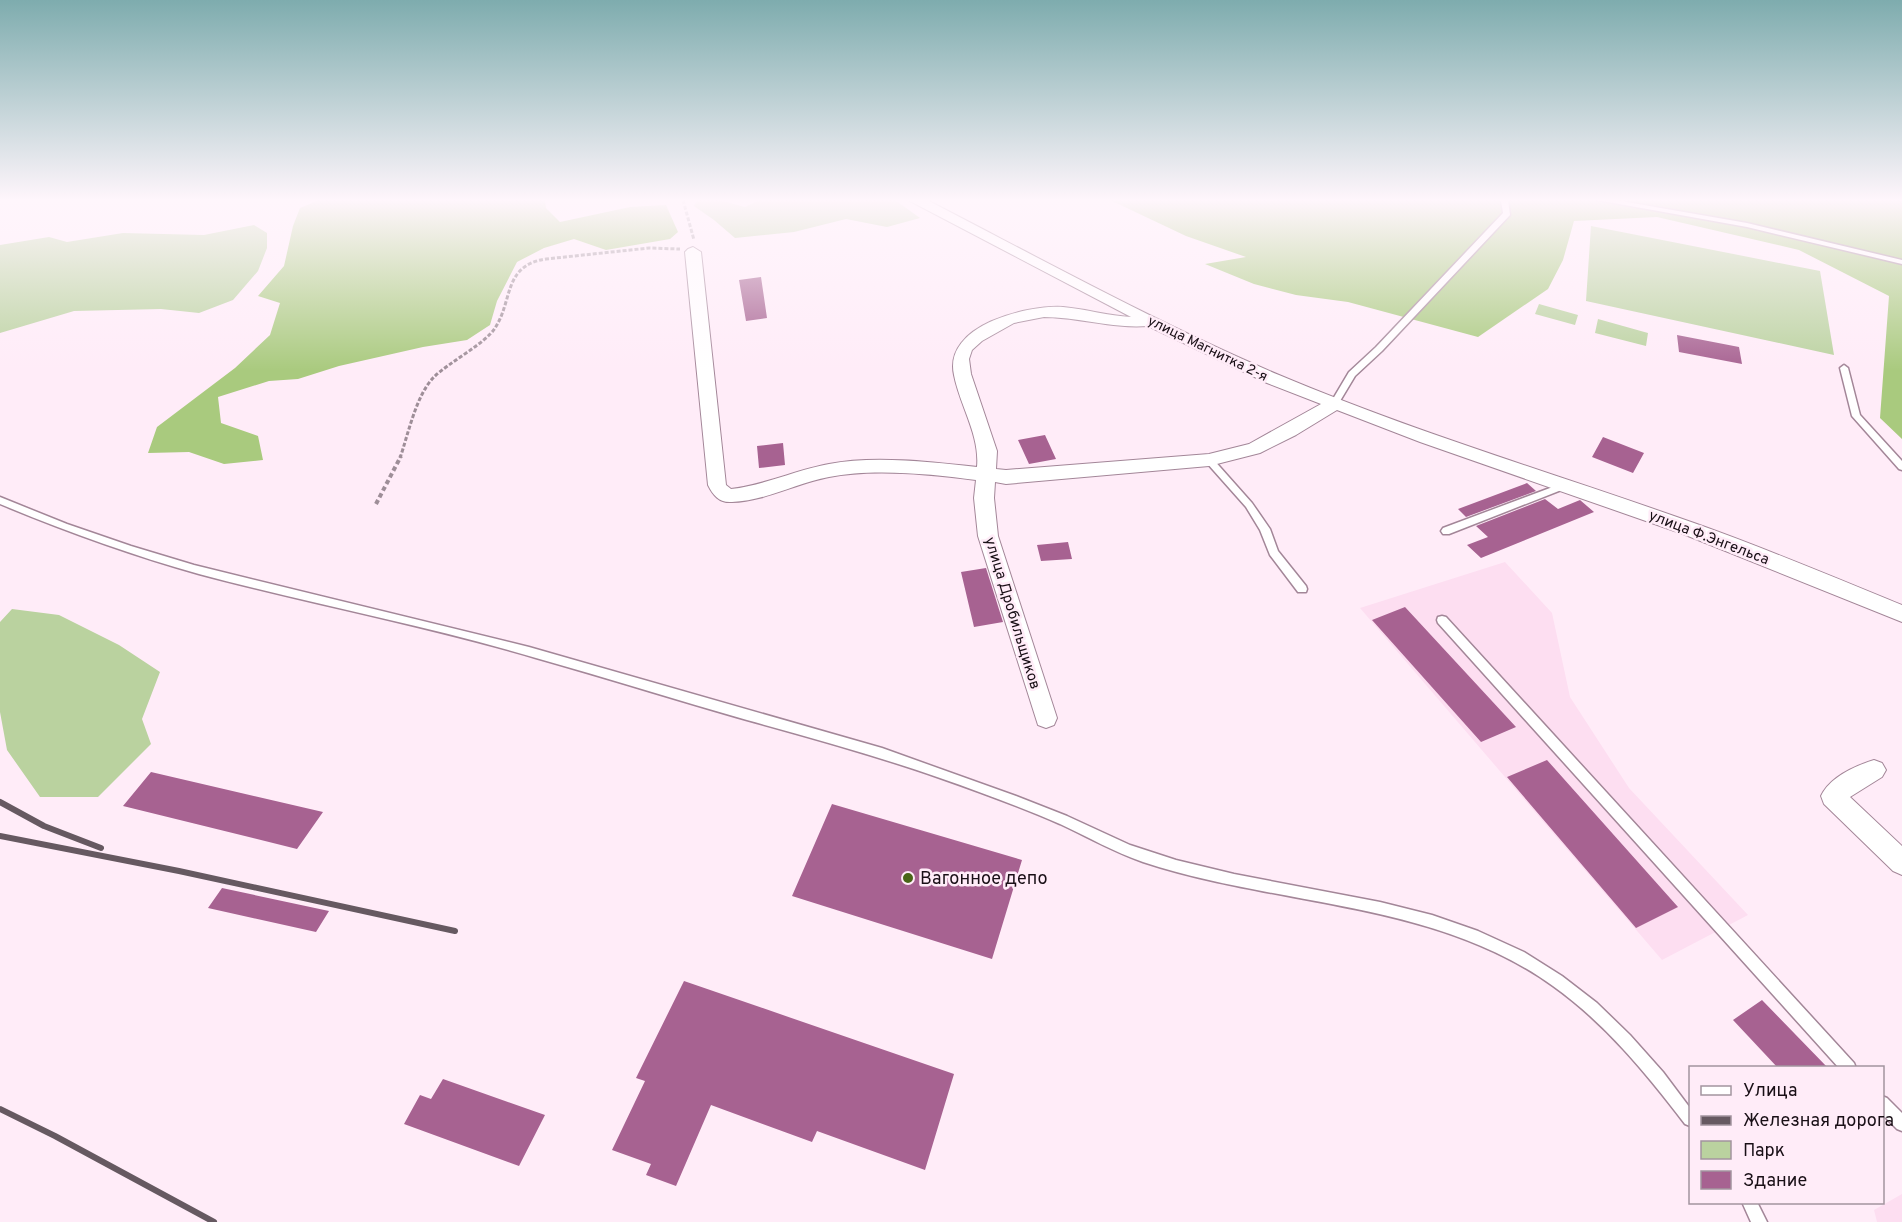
<svg xmlns="http://www.w3.org/2000/svg" width="1902" height="1222" font-family="Overpass,sans-serif">
<style>
.built{fill:#fddef1}
.green{fill:#bad29f}
.forest{fill:#a9ca7e}
.building{fill:#a76291}
.lines{fill:none;stroke-linecap:round;stroke-linejoin:round}
.lane-casing{stroke:#a38698;stroke-width:3}
.street-casing{stroke:#a38698;stroke-width:2}
.path-far1{stroke:#9e8e98;stroke-width:3;stroke-dasharray:4 2;stroke-linecap:butt}
.path{stroke:#9e8e98;stroke-width:4;stroke-dasharray:4.5 3;stroke-linecap:butt}
.lane{fill:#fff;fill-rule:evenodd}
.street{fill:#fff;fill-rule:evenodd}
.rail{stroke:#665961;stroke-width:6}
.poi-dot{fill:#496518;stroke:#ffecf8;stroke-width:2}
.labels{text-anchor:middle;stroke-width:5;stroke-linejoin:round;paint-order:stroke}
.far-street-label{font-size:14px;fill:#190f16;stroke:#ffecf8}
.street-label{font-size:15px;fill:#190f16;stroke:#ffecf8}
.near-poi-label{font-size:18px;fill:#190f16;stroke:#ffecf8;text-anchor:start}
</style>
<rect width="100%" height="100%" fill="#ffecf8"/>
<path class="built" d="M1505 562 1552 613 1570 697 1629 788 1748 915 1662 960 1360 608Z
M1902 1194V1222H1877L1874 1210Z"/>
<path class="green" d="M697 200H719L745 207 759 200H895L920 218 887 227 846 219 794 232 735 238 714 220 694 206Z
M254 225 267 233V248L258 271 233 300 199 313 161 309 74 311 0 333V245L49 237 67 242 123 233 204 235Z
M1591 226 1820 271 1834 355 1586 301Z
M1539 304 1578 315 1575 325 1535 314Z
M1598 319 1648 333 1646 346 1595 333Z
M12 609 59 615 119 645 160 672 142 719 151 744 98 797H40L7 750 0 712V622Z"/>
<path class="forest" d="M319 200H545L546 208 560 222 630 207 666 205 678 232 670 239 606 250 574 239 544 248 517 262 497 301 490 325 467 340 423 347 339 366 298 379 269 381 218 397 221 423 258 436 263 460 224 464 189 452 148 453 157 427 235 368 270 335 280 303 258 296 284 266 293 226 300 208Z
M1110 200H1902V439L1880 418 1889 296 1799 250 1657 217 1574 221 1563 260 1548 289 1478 337 1348 302 1296 295 1254 284 1205 264 1246 257 1186 236Z"/>
<path class="building" d="M761 277 767 318 746 321 739 280Z
M1677 335 1739 347 1742 364 1679 352Z
M1045 435 1056 459 1029 464 1018 440Z
M1603 437 1644 453 1633 473 1592 457Z
M783 443 785 465 759 468 757 446Z
M1527 483 1536 491 1466 517 1458 509Z
M1545 499 1558 509 1580 500 1594 512 1481 558 1467 545 1488 537 1476 526Z
M1068 542 1072 559 1041 561 1037 545Z
M986 568 1003 622 974 627 961 572Z
M1405 607 1516 727 1481 742 1372 620Z
M1547 760 1678 907 1636 928 1507 777Z
M151 772 323 812 297 849 123 806Z
M832 804 1022 860 992 959 792 896Z
M222 888 329 911 316 932 208 908Z
M684 981 954 1074 925 1170 817 1131 812 1142 711 1105 676 1186 646 1175 651 1164 612 1150 645 1081 636 1078Z
M1762 1000 1828 1068H1778L1733 1020Z
M443 1079 545 1115 519 1166 404 1124 420 1095 431 1099Z"/>
<g class="lines">
<defs>
<path id="lane" d="M1501 200H1508L1510 215 1382 351 1355 376 1337 406H1331L1330 404 1349 372 1376 347 1503 213Z
M1597 200H1615L1747 223 1902 260V264L1747 227Z
M1844 365 1848 368 1860 415 1902 461V470L1899 469 1852 416 1840 368Z
M1209 457 1212 458 1252 503 1270 529 1278 551 1306 586 1307 589 1306 592H1298L1270 555 1260 530 1246 507 1206 462 1204 460 1206 458Z
M1566 482 1569 483 1571 485 1569 487 1449 534H1443L1441 531 1443 528Z
M0 497 67 524 131 546 194 565 529 647 882 748 1016 796 1067 816 1130 845 1176 860 1234 874 1380 902 1432 915 1478 931 1524 952 1562 976 1597 1003 1630 1035 1663 1072 1690 1108V1126L1685 1124C1646 1073 1605 1023 1553 986 1433 900 1279 907 1143 862 1114 852 1088 837 1060 824 1021 807 980 792 940 778 877 756 812 738 747 720 677 700 607 678 536 658 425 625 311 604 199 574 131 555 65 531 0 504Z
M1442 616 1446 617 1854 1063 1856 1068H1839L1438 623 1437 620 1438 617Z
M1882 1096 1887 1098 1902 1113V1131L1897 1129 1882 1114Z
M1742 1202H1757L1767 1222H1751Z"/>
<path id="street" d="M908 200H927C1043 260 1159 324 1279 375 1414 432 1556 474 1694 523 1765 548 1833 577 1902 605V622L1683 534 1420 442 1337 410 1296 435 1260 453 1209 466 1006 484 995 482 994 498 998 536 1057 718 1054 725 1046 728 1038 725 978 536 974 498 976 480C933 474 872 468 829 477 797 483 765 501 732 502 719 503 713 495 708 485L685 252 688 249 693 247 701 252 726 485 731 489C765 485 796 470 829 464 873 455 933 462 977 467 980 435 960 406 954 375 943 325 1027 305 1063 307 1086 309 1109 316 1131 317ZM1044 317C1079 317 1113 329 1148 326L1267 383 1321 404 1249 444 1209 454 1006 470 996 469 997 451 971 374 969 359 972 350 982 341 1014 323Z
M1874 760 1882 763 1886 770 1882 777 1850 797 1902 846V875L1893 871 1824 804 1821 796C1830 777 1855 766 1874 760Z"/>
</defs>
<use href="#lane" class="lane-casing"/>
<use href="#street" class="street-casing"/>
<path class="path-far1" d="M683 200 694 240
M400 458C408 435 416 395 434 377 448 363 486 343 495 328 513 301 503 265 546 259L649 248 680 249"/>
<path class="path" d="M376 504 401 456"/>
<use href="#lane" class="lane"/>
<use href="#street" class="street"/>
<path class="rail" d="M0 802 44 826 101 848
M0 836 179 871 455 931
M0 1109 55 1136 214 1222"/>
</g>
<linearGradient id="sky" x2="0" y2="1"><stop stop-color="#7eacae"/><stop offset="0.54" stop-color="#fff6fc"/><stop offset="1" stop-color="#fff6fc" stop-opacity="0"/></linearGradient>
<rect width="1902" height="371" fill="url(#sky)"/>
<circle class="poi-dot" cx="908" cy="878" r="6"/>
<g class="labels">
<g class="far-street-label">
<text transform="translate(1208 348) rotate(26)" y="5">улица Магнитка 2-я</text>
</g>
<g class="street-label">
<text transform="translate(1709 537) rotate(21)" y="5">улица Ф.Энгельса</text>
<text transform="translate(1013 613) rotate(73)" y="5">улица Дробильщиков</text>
</g>
<g class="near-poi-label">
<text x="920" y="884">Вагонное депо</text>
</g>
</g>
<rect x="1689" y="1066" width="195" height="138" fill="#ffecf8" stroke="#a3949e" stroke-width="1.5"/>
<rect x="1701" y="1086" width="30" height="9" fill="#ffffff" stroke="#a3949e" stroke-width="1.5"/>
<text x="1743" y="1096" font-size="18" fill="#190f16">Улица</text>
<rect x="1701" y="1116" width="30" height="9" fill="#665961" stroke="#a3949e" stroke-width="1.5"/>
<text x="1743" y="1126" font-size="18" fill="#190f16">Железная дорога</text>
<rect x="1701" y="1141" width="30" height="18" fill="#bad29f" stroke="#a3949e" stroke-width="1.5"/>
<text x="1743" y="1156" font-size="18" fill="#190f16">Парк</text>
<rect x="1701" y="1171" width="30" height="18" fill="#a76291" stroke="#a3949e" stroke-width="1.5"/>
<text x="1743" y="1186" font-size="18" fill="#190f16">Здание</text>
</svg>
